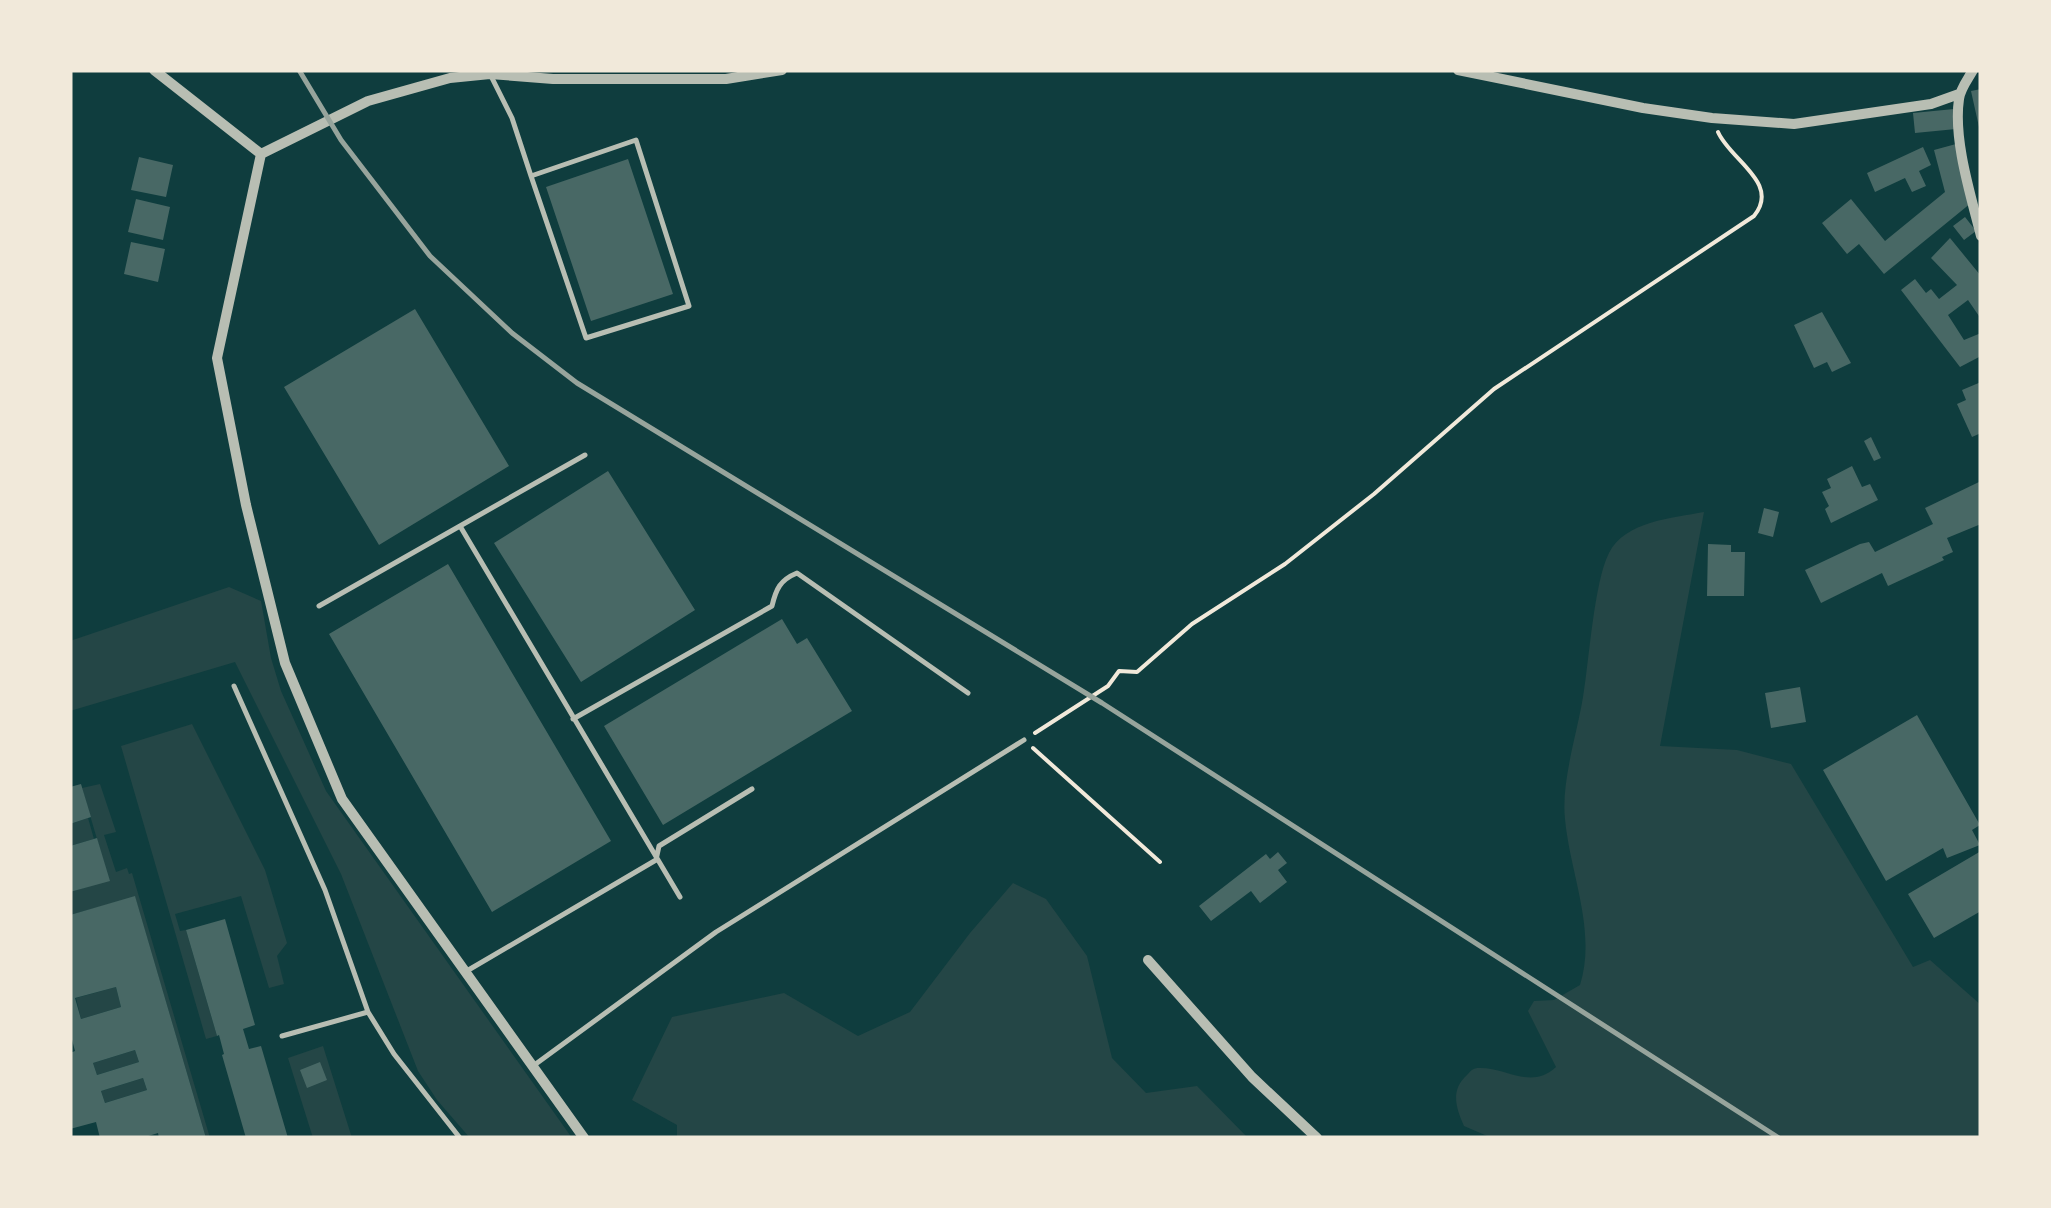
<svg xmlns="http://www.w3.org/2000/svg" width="2051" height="1208" font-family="Montserrat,sans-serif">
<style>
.green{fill:#244646}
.building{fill:#486865;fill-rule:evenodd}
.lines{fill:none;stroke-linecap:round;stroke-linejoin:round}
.path{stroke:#f1e9da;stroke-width:4}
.service{stroke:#b8beb3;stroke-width:5}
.minor{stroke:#b8beb3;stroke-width:10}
.rail{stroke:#97a49c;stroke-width:5}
</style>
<rect width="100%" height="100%" fill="#0f3d3e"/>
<path class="green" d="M1704 512 1660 746 1737 750 1791 764 1913 967 1930 960 1981 1005V1138H1492L1464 1126C1456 1108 1450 1090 1467 1075 1472 1070 1472 1068 1480 1068 1508 1068 1531 1090 1556 1067L1528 1011 1534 1001 1554 1000 1580 985C1597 930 1570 874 1565 819 1561 782 1577 734 1583 697 1589 662 1594 582 1609 553 1625 521 1673 518 1704 512Z
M229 587 261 601 271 658 281 691 326 791 572 1138H470L437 1100 418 1071 341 874 235 662 70 711V641Z
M192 724 265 870 287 943 277 956 284 984 269 988 241 896 175 914 180 931 186 930 217 1036 206 1039 121 746Z
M100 784 116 832 104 835 116 872 127 868 129 874 132 873 210 1138H206L135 897 70 915V892L109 880 82 788Z
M88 818 94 839 70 846V824Z
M1013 883 1046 899 1087 956 1112 1058 1146 1093 1197 1086 1248 1138H677V1125L632 1100 672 1017 784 993 858 1036 910 1012 970 933Z
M116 987 121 1007 81 1019 76 998Z
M323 1046 352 1138H313L288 1058Z
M135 1050 139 1062 97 1075 93 1063Z
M143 1078 147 1090 105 1103 101 1091Z"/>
<path class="building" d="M1981 89V126L1979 127 1971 91Z
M1954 109 1956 129 1915 133 1913 113Z
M1956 144 1971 203 1884 274 1859 244 1847 254 1822 223 1851 199 1885 241 1945 192 1934 150Z
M1923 147 1931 165 1919 171 1926 186 1912 192 1905 178 1875 192 1867 173Z
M139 157 173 165 166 197 131 190Z
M628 159 673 294 591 321 546 187Z
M136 199 170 207 163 240 128 232Z
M1965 217 1976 231 1964 240 1953 226Z
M1950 238 1981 276V319L1968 300 1948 315 1964 340 1981 333V356L1960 367 1901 290 1915 279 1926 293 1931 289 1939 299 1957 285 1931 258Z
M131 242 165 249 158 282 124 274Z
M415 309 509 466 379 545 284 387Z
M1822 312 1851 363 1832 372 1827 362 1814 368 1794 325Z
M1981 382V433L1972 437 1957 404 1966 400 1962 390Z
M1871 437 1881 458 1874 461 1864 441Z
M1852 466 1862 487 1870 484 1878 500 1831 523 1825 509 1829 506 1822 492 1831 488 1827 479Z
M608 471 695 610 581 682 494 543Z
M1979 482 1981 524 1947 538 1953 552 1942 557 1944 560 1888 586 1882 573 1821 603 1805 570 1860 544 1869 542 1875 552 1933 524 1925 508Z
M1764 508 1779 512 1773 537 1758 533Z
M1708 544 1731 545V552H1745L1744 596H1707Z
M448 564 611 841 492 912 329 634Z
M782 619 797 644 807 638 852 711 663 825 604 726Z
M1800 687 1806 722 1771 728 1765 693Z
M1917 715 1980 825 1972 830 1980 845 1947 858 1943 848 1886 881 1823 770Z
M81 784 91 817 70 824V787Z
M97 838 110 881 70 892V846Z
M1981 851V911L1934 938 1908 894Z
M1278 852 1287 863 1278 870 1287 882 1260 903 1251 891 1211 921 1199 906 1266 854 1270 859Z
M135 896 206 1138H159L158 1133 142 1138H100L96 1122 70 1129V1053L75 1051 70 1032V915ZM116 987 121 1007 81 1019 75 998ZM135 1050 139 1062 97 1075 93 1063ZM143 1078 147 1090 105 1103 101 1091Z
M225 919 255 1025 243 1029 249 1049 261 1046 288 1138H246L222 1055 224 1054 219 1035 217 1036 186 930Z
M320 1062 327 1080 307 1088 300 1070Z"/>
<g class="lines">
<path class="path" d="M1035 733 1108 686 1119 671 1137 672 1192 624 1285 564 1374 494 1494 389 1754 216C1781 183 1730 160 1718 132
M1033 748 1160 862"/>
<path class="service" d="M491 76 512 118 531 176 636 140 689 306 586 338 531 176
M460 526 585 455
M319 606 460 526 680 897
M234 686 325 890 368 1012 394 1054 460 1138
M573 719 772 606C776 589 780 580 797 573L968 693
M465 972 656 860 659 846 752 789
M282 1036 368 1012
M533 1066 716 932 1024 740"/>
<path class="minor" d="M154 70 261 154
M1458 70 1643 108 1712 118 1794 124 1931 104 1959 94
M1973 70C1968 79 1960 89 1959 99 1953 140 1971 196 1981 236
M261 154 217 358 246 505 285 663 342 799 584 1138
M261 154 368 101 450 78 490 74 553 79H726L782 70
M1148 960 1252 1077 1317 1138"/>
<path class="rail" d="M299 70 341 140 430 256 512 333 577 383 1102 703 1779 1138"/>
</g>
<rect width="2051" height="1208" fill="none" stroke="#f1e9da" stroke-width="145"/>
</svg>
